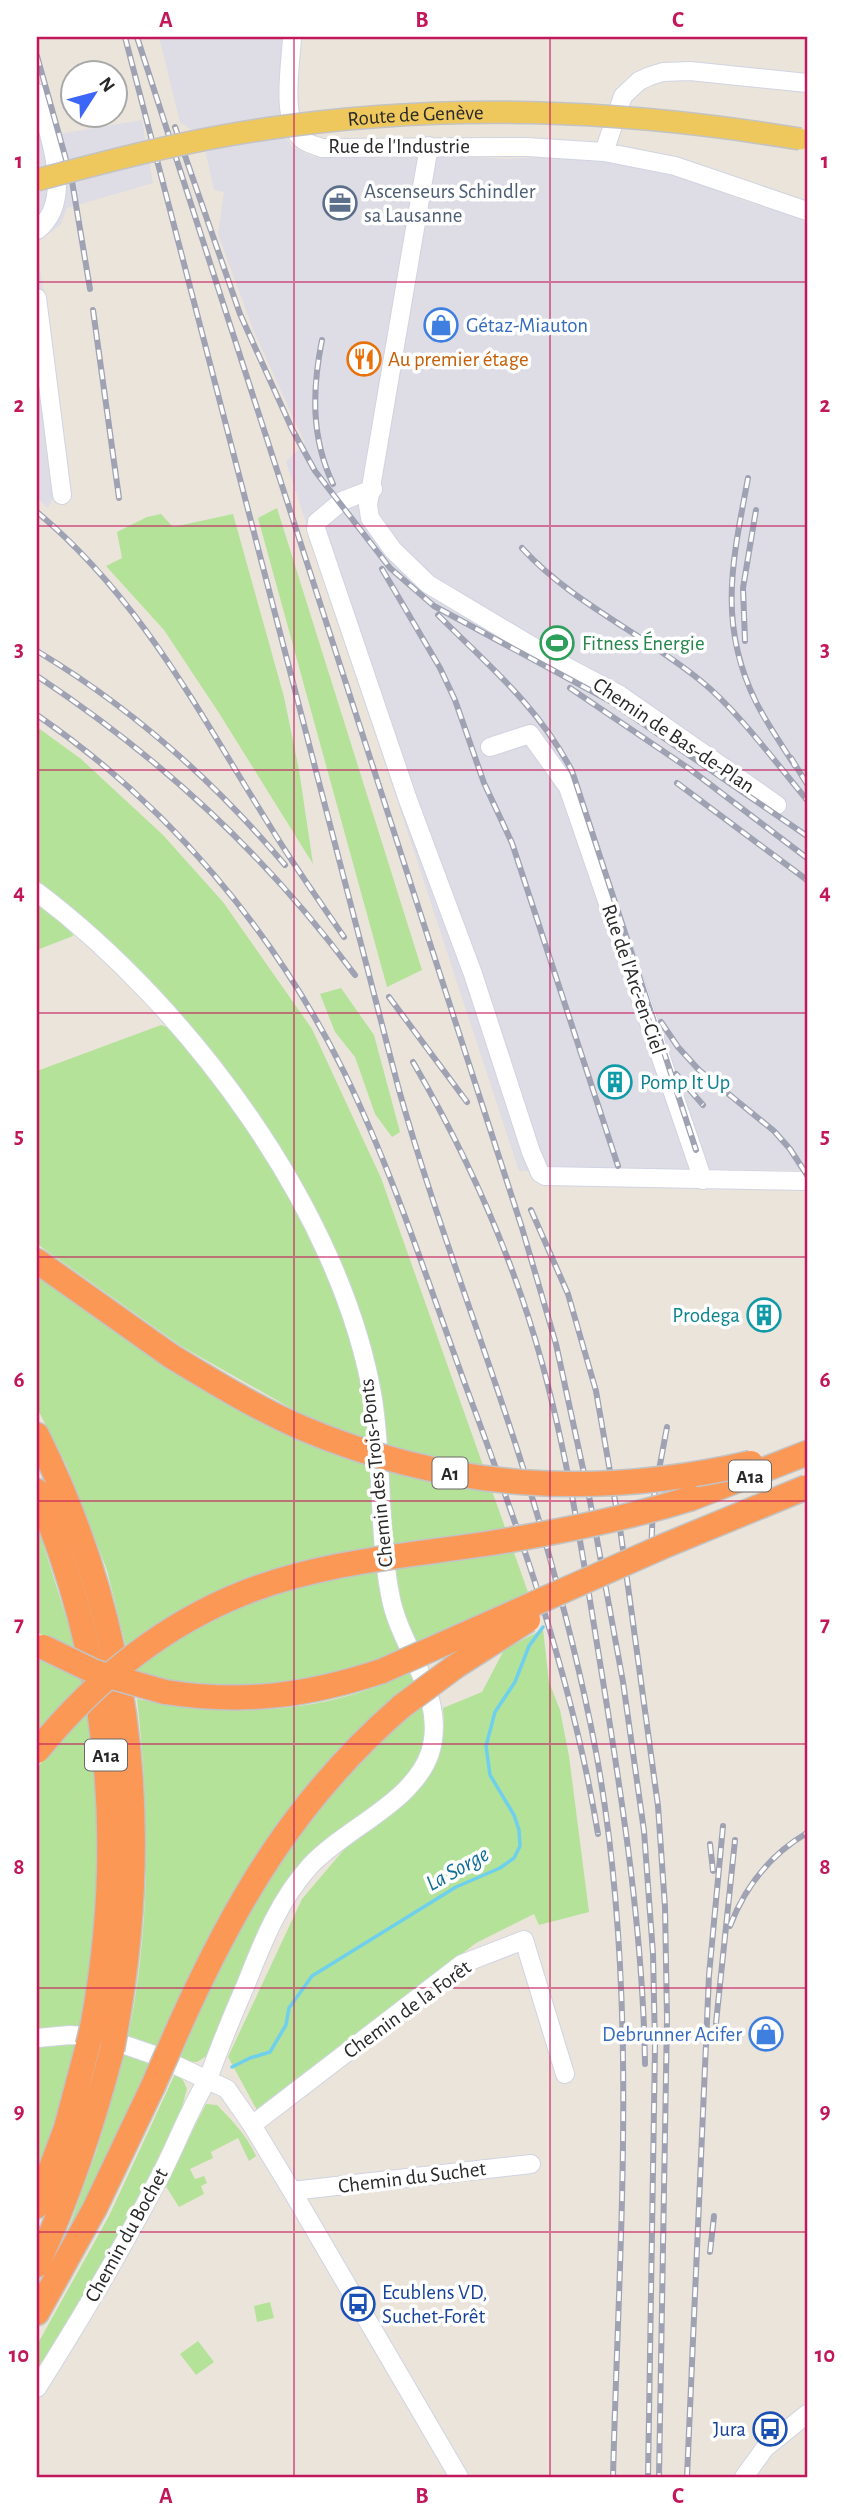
<svg xmlns="http://www.w3.org/2000/svg" width="844" height="2514" font-family="'Alegreya Sans',sans-serif">
<style>
.industrial{fill:#dedce4}
.green{fill:#b4e298}
.lines{fill:none;stroke-linecap:round;stroke-linejoin:round}
.stream{stroke:#6fd0ed;stroke-width:3.5}
.minor-casing{stroke:#d0d4e2;stroke-width:20}
.highway-casing{stroke:#c3c3c3;stroke-width:27}
.minor{stroke:#fff;stroke-width:18}
.highway{stroke:#fc9855;stroke-width:24}
.rail-casing{stroke:#9ea2b3;stroke-width:6}
.rail{stroke:#fff;stroke-width:3.5;stroke-dasharray:10;stroke-linecap:butt}
.major-bridge-casing{stroke:#c3c3c3;stroke-width:24;stroke-linecap:butt}
.highway-bridge-casing{stroke:#c3c3c3;stroke-width:27;stroke-linecap:butt}
.major-bridge{stroke:#efc85d;stroke-width:21}
.highway-bridge{stroke:#fc9855;stroke-width:24}
.grid{fill:none;stroke:#c2185b;stroke-width:2;stroke-opacity:0.55}
.labels{text-anchor:middle;stroke-width:7;stroke-linejoin:round;paint-order:stroke}
.shield{fill:#fff;stroke:#696969;stroke-width:2}
.shield-label{font-size:19px;font-weight:bold;fill:#292929}
.street-label{font-size:21px;fill:#292929;stroke:#fff}
.service-label{font-size:21px;fill:#4e5e75;stroke:#fff;text-anchor:start}
.shop-label{font-size:21px;fill:#366cbe;stroke:#fff;text-anchor:start}
.food-label{font-size:21px;fill:#c56008;stroke:#fff;text-anchor:start}
.leisure-label{font-size:21px;fill:#27864d;stroke:#fff;text-anchor:start}
.culture-label{font-size:21px;fill:#0d838f;stroke:#fff;text-anchor:start}
.transit-label{font-size:21px;fill:#164399;stroke:#fff;text-anchor:start}
.water-label{font-size:23px;font-style:italic;fill:#0f6d98;stroke:#fff}
.neatline{fill:none;stroke:#c2185b;stroke-width:2.5}
.grid-label{font-size:23px;text-anchor:middle;font-weight:bold;fill:#c2185b}
</style>
<rect width="100%" height="100%" fill="#ebe4db"/>
<path class="industrial" d="M159 37H283L281 117 233 123 193 131 180 122Z
M142 120 153 183 67 208 61 224 37 243V126L40 137Z
M284 135 292 146 312 157 413 158 451 156 507 159 540 157 586 159 640 166 690 180 746 202 807 219V1170L696 1169 519 1171 286 462 305 443 253 329 218 234 224 192 214 190 205 149Z
M37 250 54 358 38 360 55 495 48 508 37 498Z"/>
<path class="green" d="M277 508 422 970 387 987 258 518Z
M161 514 173 527 233 514 284 697 299 770 313 864 219 713 164 630 106 566 122 558 117 532 147 517Z
M37 727 81 759 163 835 223 902 312 1029 381 1178 529 1595 417 1647 397 1600 379 1392 353 1295 333 1245 284 1156 220 1061 183 1017 123 956 69 907 37 880Z
M37 903 71 928 73 936 37 950Z
M341 988 374 1035 400 1132 392 1137 375 1114 355 1057 335 1032 320 994Z
M161 1025 175 1030 209 1071 271 1166 319 1250 358 1357 374 1442 303 1415 181 1346 37 1244V1071Z
M37 1273 374 1464 405 1652 290 1686 226 1690 133 1675 107 1570 66 1464 37 1408Z
M37 1524 78 1656 37 1632Z
M543 1629 549 1682 560 1710 569 1756 589 1912 539 1925 534 1914 476 1943 257 2110 228 2057 302 1899 347 1846 402 1804 429 1777 441 1748 444 1724 443 1708 482 1692 504 1650Z
M37 1659 89 1683 37 1742Z
M411 1672 417 1684 338 1754 159 2048 128 2037C151 1925 150 1812 137 1699 229 1719 325 1714 411 1672Z
M424 1700C425 1712 428 1726 426 1737 413 1805 330 1820 294 1871 256 1927 235 1994 208 2055L197 2062 179 2061 209 1986 249 1909 303 1827 341 1780Z
M87 1706C90 1732 95 1759 97 1785 103 1868 93 1948 79 2029H37V1768Z
M76 2043 62 2097 37 2172V2045Z
M124 2053 152 2063 102 2173 67 2233 97 2150Z
M175 2074 183 2080 187 2089 182 2107 184 2108C138 2199 92 2288 37 2373V2345L109 2216Z
M206 2104 217 2105C231 2119 248 2137 256 2156L249 2161 238 2138 211 2152 213 2158 190 2169 195 2179 204 2176 207 2183 201 2186 204 2194 179 2207 165 2185Z
M270 2302 274 2318 257 2322 254 2306Z
M198 2341 214 2362 196 2375 180 2354Z"/>
<g class="lines">
<path class="stream" d="M232 2067 250 2058 270 2052 286 2025 289 2008 312 1976 456 1887 500 1868 514 1858 520 1846 519 1830 514 1815 490 1775 486 1746 495 1712 515 1682 529 1646 543 1627"/>
<defs>
<path id="minor" d="M292 37C291 63 280 121 302 139 307 144 314 145 322 148L527 147 604 152 675 166 807 211
M37 93C48 131 76 201 37 230
M429 146 368 505 370 518 393 550 428 584 567 667 620 695 777 805
M604 152 623 96 639 81 650 76 663 72 690 71 807 83
M37 298 62 495
M373 489 342 501 317 522 316 529 408 800 473 974 531 1152 540 1173 545 1176 807 1181
M490 747 530 734 568 787 703 1180
M37 892C188 1006 341 1210 373 1399 383 1464 378 1530 390 1594 399 1648 448 1695 430 1753 413 1803 345 1828 310 1866 280 1899 263 1941 247 1982 233 2014 220 2046 208 2079 188 2111 176 2147 158 2180 121 2251 80 2320 37 2388
M37 2038 70 2035 102 2037 154 2055 227 2089 252 2125 292 2191 459 2477
M252 2125 462 1964 524 1940 565 2074
M292 2191 531 2164
M744 2477 765 2448 807 2414"/>
<path id="highway" d="M37 1261 171 1356
M37 1435C131 1624 153 1826 115 2033
M37 1491C110 1665 127 1843 92 2028
M692 1498 807 1453
M165 1692C243 1704 307 1696 382 1671
M179 2027C236 1900 296 1798 402 1706
M37 2206 66 2128 88 2045
M37 2265C69 2196 93 2123 112 2050
M37 2313 95 2208 153 2086"/>
</defs>
<use href="#minor" class="minor-casing"/>
<use href="#highway" class="highway-casing"/>
<use href="#minor" class="minor"/>
<use href="#highway" class="highway"/>
<defs>
<path id="rail" d="M125 37 399 1090C434 1214 480 1333 519 1455 550 1553 577 1651 596 1752 640 1992 619 2235 613 2477
M137 37 522 1228 556 1344 590 1501 623 1682 644 1831 653 1954 655 2046 648 2477
M37 56 72 181 90 289
M175 127 240 314 292 429 315 471 390 568 434 606 610 701 807 836
M93 310 119 498
M322 340C312 390 311 438 333 484
M748 478C733 559 717 623 756 702 767 724 782 745 795 766
M37 512C144 602 200 715 273 831 295 867 320 902 344 937
M522 548C572 603 644 634 701 681 738 711 776 763 807 800
M382 569 440 668 455 700 484 783 512 843 618 1166
M438 615C489 666 538 706 572 771L696 1150
M745 641 743 588 756 510
M37 651C132 708 214 781 285 865
M37 676C162 759 265 854 355 975
M570 688 691 770 807 858
M37 715C168 805 273 929 344 1072 393 1172 427 1280 465 1384 520 1532 572 1677 598 1834
M791 758 807 784
M677 783 807 880
M389 997 467 1102
M661 1022 678 1047 699 1070 774 1131 790 1149 807 1175
M413 1062C468 1157 513 1257 542 1363 570 1465 585 1571 602 1675 623 1805 643 1933 645 2064
M676 1074 703 1105
M531 1210 568 1294 596 1391 621 1535 658 1806 665 1907 667 2018 659 2477
M651 1558 653 1502 667 1427
M710 1844 713 1871
M730 1926C745 1887 771 1854 807 1833
M716 2023 735 1840
M710 2252 714 2216
M687 2477 709 1975 723 1826"/>
</defs>
<use href="#rail" class="rail-casing"/>
<use href="#rail" class="rail"/>
<defs>
<g id="major-bridge">
<path id="s1" d="M37 180C112 160 188 140 265 129 445 102 620 109 800 139"/>
</g>
<path id="highway-bridge" d="M171 1356C214 1382 256 1408 302 1428 449 1490 596 1499 751 1463
M43 1647 95 1672 165 1692
M382 1671 664 1546 807 1487
M402 1706 456 1666 528 1620
M37 1751C93 1682 162 1625 246 1592 323 1562 404 1556 485 1544 555 1533 625 1519 692 1498
M88 2045 92 2028
M112 2050 115 2033
M153 2086 179 2027"/>
</defs>
<use href="#major-bridge" class="major-bridge-casing"/>
<use href="#highway-bridge" class="highway-bridge-casing"/>
<use href="#major-bridge" class="major-bridge"/>
<use href="#highway-bridge" class="highway-bridge"/>
</g>
<path class="grid" d="M294 37V2477M550 37V2477M37 282H807M37 526H807M37 770H807M37 1013H807M37 1257H807M37 1501H807M37 1744H807M37 1988H807M37 2232H807"/>
<defs>
<symbol id="office-ring" viewBox="-11 -11 22 22"><circle r="9.5" fill="#fff" stroke="#5c6f8a" stroke-width="1.5"/><path d="M-6-3h4V-5.5h4V-3h4V5H-6ZM-1-4.5V-3h2v-1.5ZM-6 0V1H6V0Z" fill="#5c6f8a"/></symbol>
<symbol id="shop-ring" viewBox="-11 -11 22 22"><circle r="9.5" fill="#fff" stroke="#3f7fe0" stroke-width="1.5"/><path d="M-5-2.5h2.3a2.7 3.5 0 0 1 5.4 0H5L5.5 6h-11ZM-1.5-2.5h3a1.5 2.3 0 0 0-3 0Z" fill="#3f7fe0"/></symbol>
<symbol id="restaurant-ring" viewBox="-11 -11 22 22"><circle r="9.5" fill="#fff" stroke="#e8710a" stroke-width="1.5"/><path d="M-5-6h1v4h1v-4h1v4h1v-4h1v5L-1.5 .5V6h-2V.5L-5-1ZM5-6V6H3V1.5H1.5Q1.5-4 5-6Z" fill="#e8710a"/></symbol>
<symbol id="stadium-ring" viewBox="-11 -11 22 22"><circle r="9.5" fill="#fff" stroke="#2e9e5b" stroke-width="1.5"/><path d="M0-5a6.5 5 0 1 0 0 10a6.5 5 0 1 0 0-10ZM-3.5-1.8h7v3.6h-7Z" fill="#2e9e5b"/></symbol>
<symbol id="building-ring" viewBox="-11 -11 22 22"><circle r="9.5" fill="#fff" stroke="#0f9aa8" stroke-width="1.5"/><path d="M-4-6H4V6H1V3H-1V6H-4ZM-2.5-4.3h1.7v1.8h-1.7ZM.8-4.3h1.7v1.8H.8ZM-2.5-1h1.7V.8h-1.7ZM.8-1h1.7V.8H.8Z" fill="#0f9aa8"/></symbol>
<symbol id="bus-ring" viewBox="-11 -11 22 22"><circle r="9.5" fill="#fff" stroke="#1a4fb4" stroke-width="1.5"/><path d="M-5-6H5V4H4V6H2V4H-2V6H-4V4H-5ZM-3.5-4V0h7V-4ZM-3.5 1.2v1.5H-2V1.2ZM2 1.2v1.5H3.5V1.2Z" fill="#1a4fb4"/></symbol>
</defs>
<g fill-rule="evenodd">
<use href="#office-ring" x="321" y="184" width="38" height="38"/>
<use href="#shop-ring" x="422" y="306" width="38" height="38"/>
<use href="#restaurant-ring" x="345" y="340" width="38" height="38"/>
<use href="#stadium-ring" x="538" y="624" width="38" height="38"/>
<use href="#building-ring" x="596" y="1063" width="38" height="38"/>
<use href="#building-ring" x="745" y="1296" width="38" height="38"/>
<use href="#shop-ring" x="747" y="2015" width="38" height="38"/>
<use href="#bus-ring" x="339" y="2285" width="38" height="38"/>
<use href="#bus-ring" x="751" y="2410" width="38" height="38"/>
</g>
<g class="labels">
<g class="shield">
<rect x="432.5" y="1457.5" width="35" height="31" rx="5"/>
<rect x="729" y="1460.5" width="42" height="31" rx="5"/>
<rect x="85" y="1739.5" width="42" height="31" rx="5"/>
</g>
<g class="shield-label">
<text x="450" y="1480">A1</text>
<text x="750" y="1483">A1a</text>
<text x="106" y="1762">A1a</text>
</g>
<g class="street-label">
<text dy="7" stroke="none"><textPath href="#s1" startOffset="385">Route de Genève</textPath></text>
<text x="399" y="153">Rue de l'Industrie</text>
<text transform="translate(674 735) rotate(34)" y="7">Chemin de Bas-de-Plan</text>
<text transform="translate(634 979) rotate(71)" y="7">Rue de l'Arc-en-Ciel</text>
<text transform="translate(376 1473) rotate(-96)" y="7">Chemin des Trois-Ponts</text>
<text transform="translate(407 2009) rotate(-36)" y="7">Chemin de la Forêt</text>
<text transform="translate(412 2177) rotate(-7)" y="7">Chemin du Suchet</text>
<text transform="translate(126 2235) rotate(-61)" y="7">Chemin du Bochet</text>
</g>
<g class="service-label">
<text x="364" y="198">Ascenseurs Schindler<tspan x="364" dy="24">sa Lausanne</tspan></text>
</g>
<g class="shop-label">
<text x="466" y="332">Gétaz-Miauton</text>
<text x="742" y="2041" text-anchor="end">Debrunner Acifer</text>
</g>
<g class="food-label">
<text x="388" y="366">Au premier étage</text>
</g>
<g class="leisure-label">
<text x="582" y="650">Fitness Énergie</text>
</g>
<g class="culture-label">
<text x="640" y="1089">Pomp It Up</text>
<text x="740" y="1322" text-anchor="end">Prodega</text>
</g>
<g class="transit-label">
<text x="382" y="2299">Ecublens VD,<tspan x="382" dy="24">Suchet-Forêt</tspan></text>
<text x="746" y="2436" text-anchor="end">Jura</text>
</g>
<g class="water-label">
<text transform="translate(457 1868) rotate(-29)" y="8">La Sorge</text>
</g>
</g>
<rect width="844" height="2514" fill="none" stroke="#ffffff" stroke-width="77"/>
<g transform="translate(94 94) rotate(54)"><circle r="33" fill="#ffffff" stroke="#a9a9a9" stroke-width="2"/>
<path d="M0-5L12 26L0 18L-12 26Z" fill="#3c66f7"/>
<text y="-10" font-size="19" font-weight="bold" text-anchor="middle" fill="#292929">N</text>
</g>
<rect x="38" y="38" width="768" height="2438" class="neatline"/>
<g class="grid-label">
<text x="166" y="27">A</text>
<text x="422" y="27">B</text>
<text x="678" y="27">C</text>
<text x="19" y="168">1</text>
<text x="825" y="168">1</text>
<text x="19" y="412">2</text>
<text x="825" y="412">2</text>
<text x="19" y="656">3</text>
<text x="825" y="656">3</text>
<text x="19" y="899">4</text>
<text x="825" y="899">4</text>
<text x="19" y="1143">5</text>
<text x="825" y="1143">5</text>
<text x="19" y="1387">6</text>
<text x="825" y="1387">6</text>
<text x="19" y="1631">7</text>
<text x="825" y="1631">7</text>
<text x="19" y="1874">8</text>
<text x="825" y="1874">8</text>
<text x="19" y="2118">9</text>
<text x="825" y="2118">9</text>
<text x="19" y="2362">10</text>
<text x="825" y="2362">10</text>
<text x="166" y="2503">A</text>
<text x="422" y="2503">B</text>
<text x="678" y="2503">C</text>
</g>
</svg>
